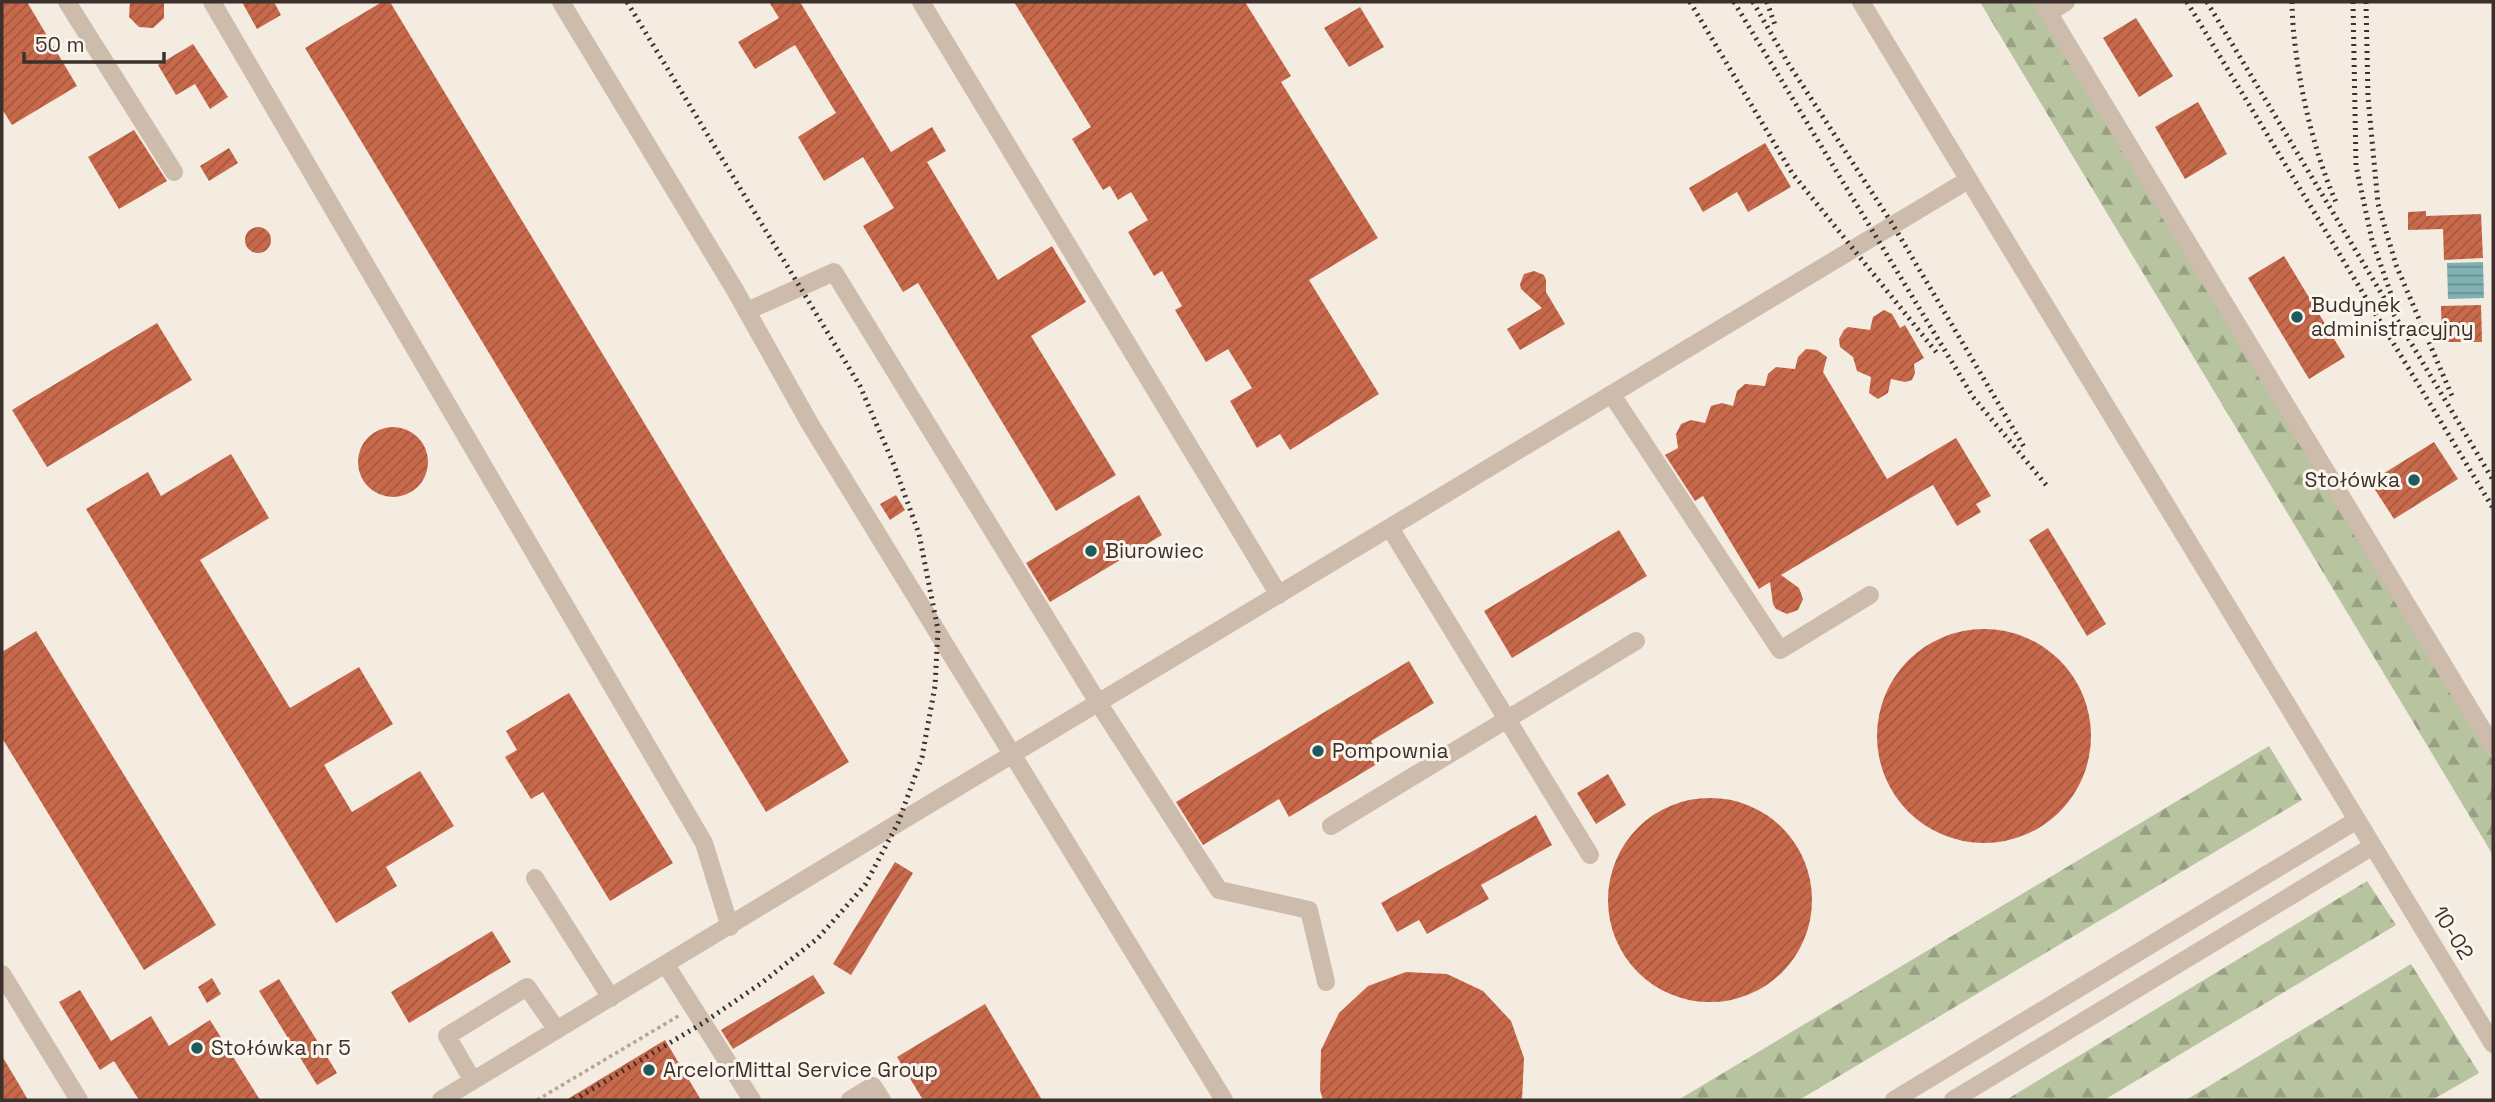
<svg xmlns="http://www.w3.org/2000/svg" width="2495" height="1102" font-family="'Space Grotesk',sans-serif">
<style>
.forest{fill:url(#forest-firs)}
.water{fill:url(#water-rules)}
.building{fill:url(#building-hatch)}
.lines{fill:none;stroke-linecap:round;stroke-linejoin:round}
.path{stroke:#b9a596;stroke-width:3.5;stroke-dasharray:3.5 3.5;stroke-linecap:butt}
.minor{stroke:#cdbbac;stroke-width:18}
.rail{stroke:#3b302b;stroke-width:5;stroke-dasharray:2 5;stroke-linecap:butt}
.poi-dot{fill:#1f5a5e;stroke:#fbf5ee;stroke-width:2.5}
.labels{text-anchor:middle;stroke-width:6;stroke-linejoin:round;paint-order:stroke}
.poi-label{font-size:21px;fill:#3b302b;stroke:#fbf5ee;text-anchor:start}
.street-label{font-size:21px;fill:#3b302b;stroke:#fbf5ee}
</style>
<defs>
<pattern id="forest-firs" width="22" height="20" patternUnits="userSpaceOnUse" patternTransform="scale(1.75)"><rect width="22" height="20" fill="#b8c4a0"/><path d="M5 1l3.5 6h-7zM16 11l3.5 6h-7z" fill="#97a083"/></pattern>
<pattern id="water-rules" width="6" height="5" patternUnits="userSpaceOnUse" patternTransform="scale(1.75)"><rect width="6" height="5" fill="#7fb0b2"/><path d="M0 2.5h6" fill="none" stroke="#699091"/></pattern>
<pattern id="building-hatch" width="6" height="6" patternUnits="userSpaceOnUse" patternTransform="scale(1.75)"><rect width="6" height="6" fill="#c8694b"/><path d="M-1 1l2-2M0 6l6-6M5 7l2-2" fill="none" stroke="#a4573f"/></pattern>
</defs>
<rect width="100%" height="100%" fill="#f4ebe1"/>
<path class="forest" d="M1980 2H2035L2493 760V855Z
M2269 746 2302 800 1799 1100H1678Z
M2367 881 2396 925 2104 1100H2006Z
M2411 964 2479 1073 2432 1100H2186Z"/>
<path class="water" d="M2483 262 2484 298 2448 299 2447 263Z"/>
<path class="building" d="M2 2H27L77 86 12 125 2 109Z
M130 2H164V18L153 28 139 27 129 17Z
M242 2H274L281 15 257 29Z
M382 2H390L849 762 766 812 305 48Z
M769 2H800L891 152 932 127 946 151 927 162 998 280 1052 246 1086 302 1031 336 1116 475 1056 511 918 283 903 292 863 226 894 208 863 157 824 181 798 137 836 113 795 45 755 69 738 42 779 18Z
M1014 2H1245L1291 76 1281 82 1378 238 1309 280 1379 394 1290 450 1280 434 1257 448 1230 401 1252 388 1228 349 1206 362 1175 310 1182 306 1162 271 1154 276 1128 232 1148 220 1131 192 1118 200 1110 186 1103 190 1072 139 1091 127Z
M1360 7 1384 47 1349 67 1324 28Z
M2136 18 2173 76 2139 97 2103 38Z
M193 44 228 97 210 109 195 84 176 95 158 65Z
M2198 102 2227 154 2185 179 2155 127Z
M134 130 167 181 119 209 88 157Z
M1765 143 1791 187 1748 212 1737 192 1703 212 1689 188Z
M229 148 238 163 209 181 200 166Z
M2426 211V216L2481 214 2483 258 2444 260 2443 229 2408 230V212Z
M245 240a13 13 0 1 1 26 0a13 13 0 1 1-26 0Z
M2284 256 2345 357 2309 379 2248 278Z
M1534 271 1544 275 1546 280V292L1565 324 1520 350 1507 329 1542 308 1521 289 1520 284 1524 274Z
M2481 305 2482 342H2442L2441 306Z
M1884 310 1892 314 1900 328 1905 325 1924 358 1914 364 1915 373 1912 380 1905 382 1891 379 1888 393 1878 399 1869 393 1871 377 1857 371 1853 357 1840 347 1839 339 1844 330 1848 327 1870 330 1873 317Z
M157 323 192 380 47 467 12 410Z
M1806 349 1817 350 1827 357 1823 372 1887 479 1956 438 1991 496 1976 504 1981 512 1957 526 1933 485 1924 490 1781 575 1799 588 1803 599 1798 610 1787 614 1776 609 1773 604 1770 582 1759 589 1703 496 1695 501 1665 455 1678 448 1676 434 1681 424 1691 420 1705 423 1711 406 1722 403 1733 406 1737 391 1745 384 1765 386 1768 374 1776 367 1795 369 1798 357Z
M358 462a35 35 0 1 1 70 0a35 35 0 1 1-70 0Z
M2434 442 2458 479 2394 519 2370 482Z
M231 454 269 518 200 560 290 708 359 667 393 724 324 765 352 812 420 771 454 826 386 867 397 886 336 923 86 509 148 472 161 496Z
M896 495 905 510 890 520 880 504Z
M1139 495 1162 535 1050 602 1026 563Z
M2048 528 2106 624 2087 636 2029 540Z
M1619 530 1647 576 1512 658 1484 611Z
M1877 736a107 107 0 1 1 214 0a107 107 0 1 1-214 0Z
M36 631 216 925 144 970 2 738V652Z
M1409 661 1434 703 1371 741 1382 761 1289 817 1279 799 1203 845 1176 802Z
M569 693 673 863 610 901 543 792 531 799 505 757 517 750 506 731Z
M1608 774 1626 805 1596 824 1577 793Z
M1608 900a102 102 0 1 1 204 0a102 102 0 1 1-204 0Z
M1536 815 1552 845 1481 885 1489 899 1427 934 1419 920 1397 932 1381 903Z
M895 862 913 873 851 975 833 964Z
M492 931 511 962 409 1023 391 992Z
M1406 972 1447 974 1483 991 1511 1021 1524 1058 1522 1100H1323L1320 1090 1321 1050 1339 1013 1368 986Z
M813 975 825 993 733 1049 721 1030Z
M212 978 221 994 207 1003 198 987Z
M279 979 337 1073 317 1085 259 991Z
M80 990 111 1041 151 1016 169 1046 210 1020 260 1100H139L114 1061 100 1070 59 1002Z
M985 1004 1042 1100H923L897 1057Z
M665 1040 701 1100H566Z
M2 1056 17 1081 28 1100H2Z"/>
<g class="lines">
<path class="path" d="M537 1100 680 1015"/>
<path class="minor" d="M67 2 174 172
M212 2 704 843 730 927
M561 2 735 290 810 424 1224 1100
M921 2 1279 595
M1861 2 2493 1044
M2042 2 2493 747
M2048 13 2066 2
M747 311 834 272 1099 704 1219 890 1309 910 1326 982
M1612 395 1780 650 1870 595
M1390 528 1590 855
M1331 826 1636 641
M535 878 611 998
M666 965 752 1100
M2 974 79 1100
M473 1081 447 1036 527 987 557 1030
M441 1100 898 823 1968 180
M850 1100 873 1086 882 1100
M1894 1100 2357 820
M1953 1100 2373 846"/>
<path class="rail" d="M1690 2 1792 173 1937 353
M1734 2 1973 397 2047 486
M1753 2 1788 63 1893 225 2024 447
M1767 2 1776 28
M2187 2 2493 508
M2207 2 2493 480
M2292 2C2293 63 2311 146 2336 202
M2353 2 2356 166 2372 240 2392 297
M2366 2 2368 97 2378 204 2396 265 2452 396
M574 1100 703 1023 763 982 818 938 865 885 898 823 922 757 935 686 938 630 919 534 894 465 860 386 627 2"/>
</g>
<g class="poi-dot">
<circle cx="2297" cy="317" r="7"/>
<circle cx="2414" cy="480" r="7"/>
<circle cx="1091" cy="551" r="7"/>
<circle cx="1318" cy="751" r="7"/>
<circle cx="197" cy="1048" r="7"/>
<circle cx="649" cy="1070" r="7"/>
</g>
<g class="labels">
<g class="poi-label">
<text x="2311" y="312">Budynek<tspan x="2311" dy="24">administracyjny</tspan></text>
<text x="2400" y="487" text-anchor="end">Stołówka</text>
<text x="1105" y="558">Biurowiec</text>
<text x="1332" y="758">Pompownia</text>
<text x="211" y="1055">Stołówka nr 5</text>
<text x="663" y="1077">ArcelorMittal Service Group</text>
</g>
<g class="street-label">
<text transform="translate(2453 933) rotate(59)" y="7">10-02</text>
</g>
</g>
<rect width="2495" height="1102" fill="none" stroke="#3b302b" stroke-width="7"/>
<path d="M24 52v10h140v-10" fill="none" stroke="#3b302b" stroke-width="3.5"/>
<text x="35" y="52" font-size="21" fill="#3b302b" stroke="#fbf5ee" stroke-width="5" paint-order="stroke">50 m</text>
</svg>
